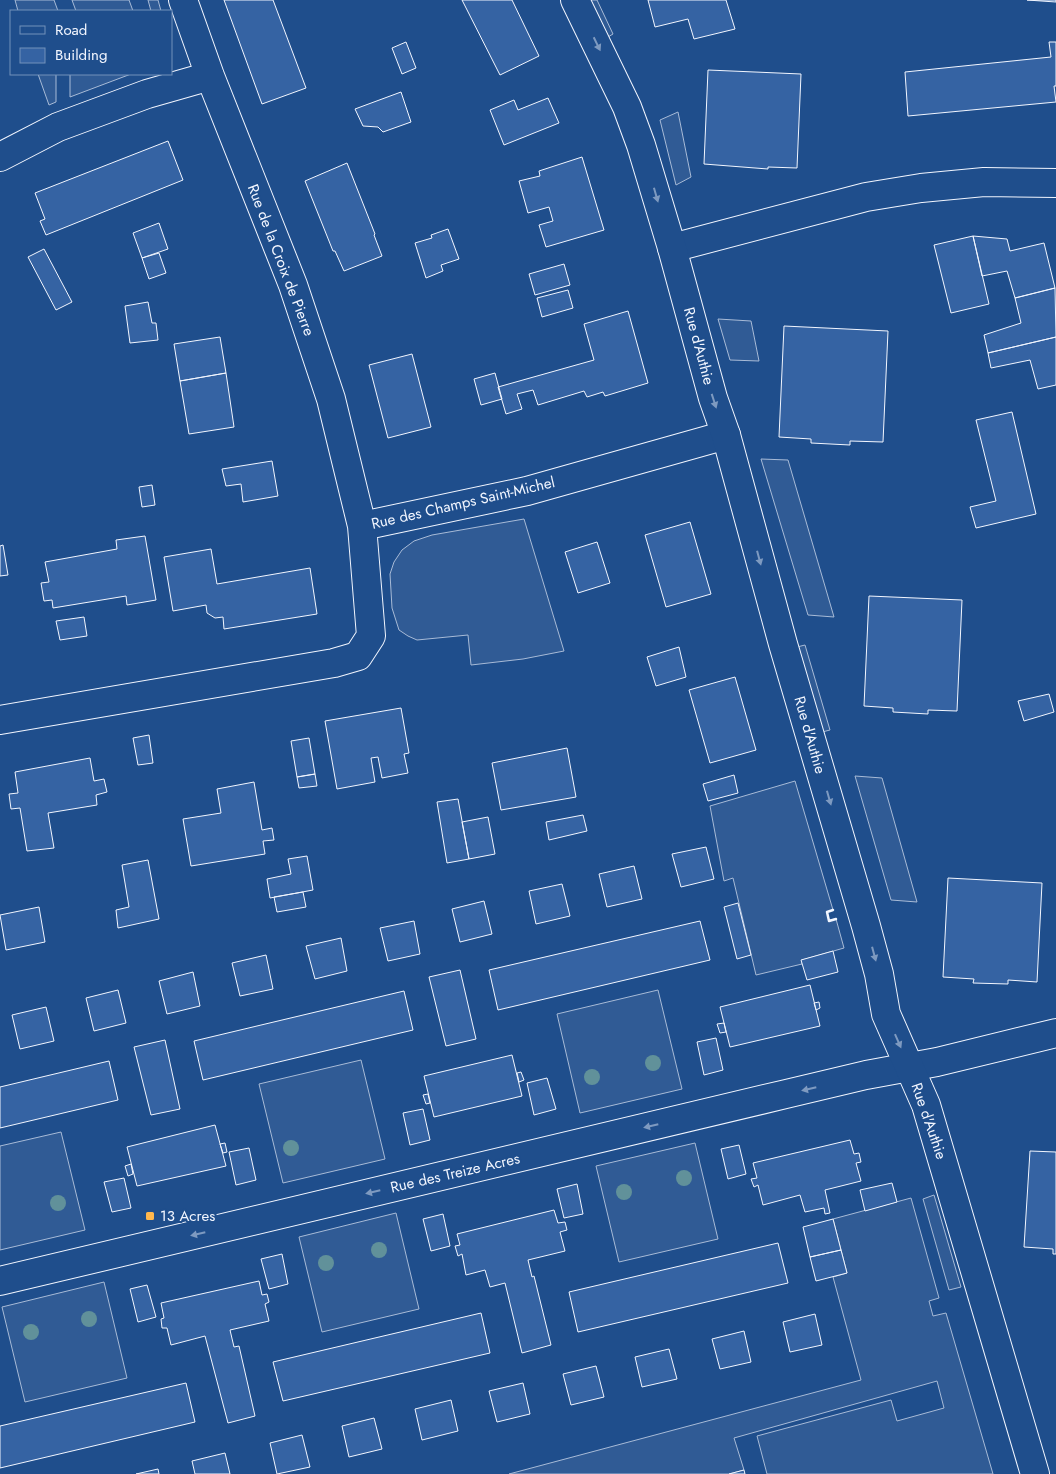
<svg xmlns="http://www.w3.org/2000/svg" width="1056" height="1474" font-family="Jost,sans-serif">
<style>
.built{fill:#305b95;stroke:#a8bbd7}
.building{fill:#3563a3;stroke:#f2f6ff}
.lines{fill:none;stroke-linecap:round;stroke-linejoin:round}
.street-casing{stroke:#f2f6ff;stroke-width:30}
.secondary-casing{stroke:#f2f6ff;stroke-width:30}
.street{stroke:#1f4e8c;stroke-width:28}
.secondary{stroke:#1f4e8c;stroke-width:28}
.wall{stroke:#f2f6ff;stroke-width:2.5}
.tree{fill:#61919a}
.oneway{fill:#7e9ac0}
.poi-dot{fill:#ffb74d;stroke:#1f4e8c;stroke-width:2}
.labels{text-anchor:middle;stroke-width:4;stroke-linejoin:round;paint-order:stroke}
.street-label{font-size:15px;fill:#f2f6ff;stroke:#1f4e8c}
.poi-label{font-size:15px;fill:#f2f6ff;stroke:#1f4e8c;text-anchor:start}
</style>
<rect width="100%" height="100%" fill="#1f4e8c"/>
<path class="built" d="M15 0H54L58 11H18Z
M72 0H129L133 11H76Z
M148 0H158L161 11H151Z
M584 0H597L613 34 603 40Z
M38 74H56V102L49 105Z
M70 74H131L70 97Z
M678 112 691 177 676 185 660 120Z
M718 319 751 321 759 361 730 360Z
M761 459 788 460 834 617 808 615Z
M524 519 564 651 523 659 471 665 468 635 417 640 408 636 399 630 392 608 390 574 394 562 402 550 414 541 432 535Z
M805 645 830 730 818 733 793 648Z
M855 776 882 778 917 902 891 900Z
M795 781 833 910 827 912 829 920 836 919 844 948 802 960V964L756 975 733 878 724 881 710 806Z
M658 990 682 1089 580 1113 557 1014Z
M361 1060 385 1159 283 1183 259 1084Z
M61 1132 85 1230 0 1250V1146Z
M695 1143 718 1239 619 1262 596 1166Z
M934 1195 961 1287 949 1290 923 1199Z
M911 1198 939 1298 929 1301 933 1316 946 1313 993 1474H767L757 1436 891 1400 897 1421 944 1408 937 1381 734 1438 744 1470 729 1474H509L861 1380 833 1277 847 1273 833 1219Z
M396 1213 419 1309 322 1332 299 1237Z
M104 1282 127 1378 25 1402 2 1307Z"/>
<path class="building" d="M224 0H273L306 88 262 104Z
M462 0H512L539 56 500 75Z
M648 0H726L735 29 694 39 688 19 655 27Z
M1027 0H1056V2Z
M406 42 416 68 402 74 392 48Z
M1049 42H1056V86H1054L1056 102 908 116 905 72 1051 57Z
M708 70 801 74 797 168 768 167V169L704 164Z
M401 92 411 122 383 132 378 127 363 126 355 109Z
M548 98 559 123 504 145 490 110 514 100 518 110Z
M168 141 183 180 46 235 40 221 45 219 35 193Z
M582 157 604 230 546 247 539 225 553 221 549 207 528 213 519 181 540 176 539 171Z
M347 163 375 234 374 235 382 256 344 271 335 251H333L305 181Z
M159 223 168 249 142 258 133 233Z
M448 229 459 259 441 265 443 271 426 278 415 243 432 238 431 235Z
M973 236 989 304 951 313 934 245Z
M973 236 1007 239 1010 251 1044 243 1055 288 1015 298 1007 271 982 276Z
M44 249 72 302 56 310 28 257Z
M159 253 166 273 149 279 142 258Z
M564 264 570 285 535 295 529 274Z
M1055 288 1056 337 988 353 984 335 1021 323 1015 298Z
M568 290 573 308 542 317 537 298Z
M148 302 152 323H156L158 340 130 343 125 306Z
M628 311 648 383 605 396 603 392 587 397 584 391 538 405 533 390 517 394 522 409 506 414 498 387 594 360 584 324Z
M784 326 888 331 883 442 850 441V445L811 443V439L779 437Z
M220 337 226 373 180 381 174 344Z
M1056 337V385L1038 389 1030 360 991 368 988 353Z
M412 354 431 427 388 438 369 365Z
M226 373 234 427 189 434 180 381Z
M495 373 502 399 481 405 474 379Z
M1012 412 1036 514 976 528 970 507 996 501 976 420Z
M272 461 278 496 243 502 241 484 226 486 222 469Z
M152 485 155 505 142 507 139 487Z
M690 522 711 594 666 607 645 535Z
M145 536 156 600 127 605 126 596 53 608 52 600 44 601 41 583 49 582 45 562 117 549 116 540Z
M597 542 610 583 578 593 565 552Z
M3 545 8 575 0 576V546Z
M211 549 217 584 310 568 317 614 224 629 223 617 215 618 207 613 206 605 173 611 164 557Z
M869 596 962 600 957 711 928 710V714L893 712V708L864 706Z
M84 617 87 636 60 640 56 621Z
M679 647 686 677 656 686 647 657Z
M735 677 756 750 710 763 689 690Z
M1049 694 1054 712 1024 721 1018 701Z
M401 708 409 753 404 754 408 773 382 778 378 757 371 758 375 782 337 789 325 721Z
M149 735 153 763 138 765 133 738Z
M309 738 315 774 297 777 291 741Z
M567 748 576 797 501 810 492 763Z
M90 758 94 781 104 779 107 792 96 795 97 805 48 813 54 848 27 851 20 808 11 809 9 794 18 793 15 772Z
M315 774 317 786 299 788 297 777Z
M734 775 738 793 708 801 703 784Z
M254 782 262 830 272 828 274 840 263 841 265 854 191 866 183 819 221 813 217 789Z
M458 799 469 859 447 863 437 802Z
M583 815 587 831 549 840 546 822Z
M488 817 495 854 469 859 462 822Z
M706 847 714 879 681 887 672 854Z
M307 856 313 890 270 898 267 879 291 874 288 859Z
M148 860 159 919 118 928 116 910 129 907 122 865Z
M634 866 642 899 607 907 599 874Z
M948 878 1042 883 1037 982 1008 980V984L973 983 974 979 943 977Z
M562 884 570 916 536 924 529 891Z
M303 892 306 907 277 912 274 897Z
M484 901 492 934 460 942 452 909Z
M738 903 751 955 737 959 724 907Z
M39 907 45 942 6 950 0 915Z
M414 921 420 954 388 961 380 928Z
M700 921 710 960 498 1010 489 970Z
M341 938 347 971 315 979 306 946Z
M833 951 838 972 807 980 801 960Z
M266 955 273 989 240 996 232 963Z
M460 970 476 1039 446 1046 429 977Z
M193 972 200 1006 167 1014 159 981Z
M810 985 820 1026 730 1047 720 1007Z
M118 990 126 1023 94 1031 86 998Z
M404 991 413 1030 203 1080 194 1041Z
M819 1002 820 1008 816 1010 814 1003Z
M46 1007 54 1041 20 1049 12 1015Z
M724 1023 726 1032 720 1033 717 1024Z
M716 1038 723 1070 704 1075 697 1042Z
M165 1040 180 1109 151 1115 134 1047Z
M512 1055 522 1096 434 1117 424 1076Z
M109 1061 118 1100 0 1128V1087Z
M521 1072 524 1080 519 1082 517 1073Z
M547 1078 556 1109 534 1115 527 1083Z
M428 1094 430 1103 426 1104 423 1095Z
M423 1109 430 1140 410 1145 403 1113Z
M215 1125 226 1166 137 1186 127 1147Z
M850 1140 854 1154 859 1153 861 1162 856 1163 861 1181 825 1190 830 1213 825 1214 824 1208 805 1212 800 1195 763 1205 758 1185 754 1187 751 1179 757 1178 753 1163Z
M225 1143 227 1152 223 1153 220 1144Z
M739 1145 746 1174 728 1179 721 1149Z
M249 1148 256 1180 236 1185 229 1152Z
M1030 1151 1056 1152V1254H1053V1249L1024 1247Z
M131 1164 133 1174 128 1176 125 1166Z
M124 1178 131 1208 112 1212 104 1182Z
M892 1183 897 1202 865 1211 860 1190Z
M577 1184 583 1214 564 1218 557 1189Z
M554 1210 558 1223 565 1222 567 1230 560 1232 565 1251 528 1260 532 1277 534 1276 551 1345 522 1353 505 1283 490 1287 485 1270 466 1275 462 1254 458 1256 455 1246 460 1245 457 1234Z
M443 1214 450 1246 431 1251 423 1219Z
M833 1219 841 1250 810 1257 803 1227Z
M778 1243 788 1283 578 1332 569 1292Z
M841 1250 847 1273 816 1281 810 1257Z
M282 1254 288 1284 269 1289 261 1259Z
M259 1281 262 1295 267 1294 269 1302 265 1304 269 1321 230 1330 234 1347 239 1346 255 1416 228 1423 205 1336 171 1345 167 1328H162L161 1319 164 1318 161 1303Z
M147 1285 156 1317 138 1322 130 1289Z
M481 1313 490 1353 283 1401 273 1362Z
M815 1314 822 1345 790 1352 783 1322Z
M744 1331 751 1362 720 1369 712 1339Z
M669 1349 677 1379 642 1387 635 1357Z
M596 1366 604 1397 571 1405 563 1374Z
M186 1383 195 1422 0 1468V1426Z
M523 1383 530 1414 497 1422 489 1391Z
M451 1400 458 1431 422 1440 415 1409Z
M374 1418 382 1449 349 1457 342 1426Z
M302 1435 310 1467 277 1474 270 1443Z
M225 1453 230 1474H195L192 1461Z
M158 1469 159 1474H136Z
M744 1470 745 1474H729Z"/>
<g class="lines">
<defs>
<path id="street" d="M183 0 210 76 293 285 331 399 362 526
M0 157 58 127 147 94 210 76
M672 248 866 197 921 188 984 182 1056 183
M0 720 334 663 358 656 371 636 362 526 527 491 726 435
M0 1281 786 1094 866 1075 937 1062 1056 1033"/>
<path id="secondary" d="M575 0 627 107 641 145 672 248 713 398 726 435 783 644 866 926 879 974 886 1014 926 1105 1035 1474"/>
</defs>
<use href="#street" class="street-casing"/>
<use href="#secondary" class="secondary-casing"/>
<use href="#street" class="street"/>
<use href="#secondary" class="secondary"/>
<path class="wall" d="M833 910 827 912 829 921 836 919"/>
</g>
<g class="tree">
<circle cx="653" cy="1063" r="8"/>
<circle cx="592" cy="1077" r="8"/>
<circle cx="291" cy="1148" r="8"/>
<circle cx="684" cy="1178" r="8"/>
<circle cx="624" cy="1192" r="8"/>
<circle cx="58" cy="1203" r="8"/>
<circle cx="379" cy="1250" r="8"/>
<circle cx="326" cy="1263" r="8"/>
<circle cx="89" cy="1319" r="8"/>
<circle cx="31" cy="1332" r="8"/>
</g>
<defs><path id="oneway-solid" d="M-6-.8H1V-3.2L6.5 0L1 3.2V.8H-6Z" transform="scale(1.25)"/></defs>
<g class="oneway">
<use href="#oneway-solid" transform="translate(597 44) rotate(64)"/>
<use href="#oneway-solid" transform="translate(656 195) rotate(74)"/>
<use href="#oneway-solid" transform="translate(714 401) rotate(72)"/>
<use href="#oneway-solid" transform="translate(759 558) rotate(75)"/>
<use href="#oneway-solid" transform="translate(829 798) rotate(74)"/>
<use href="#oneway-solid" transform="translate(874 954) rotate(75)"/>
<use href="#oneway-solid" transform="translate(898 1041) rotate(66)"/>
<use href="#oneway-solid" transform="translate(809 1089) rotate(167)"/>
<use href="#oneway-solid" transform="translate(651 1126) rotate(167)"/>
<use href="#oneway-solid" transform="translate(373 1192) rotate(167)"/>
<use href="#oneway-solid" transform="translate(198 1234) rotate(167)"/>
</g>
<rect class="poi-dot" x="145" y="1211" width="10" height="10" rx="2.5"/>
<g class="labels">
<g class="street-label">
<text transform="translate(281 260) rotate(69)" y="5">Rue de la Croix de Pierre</text>
<text transform="translate(699 346) rotate(75)" y="5">Rue d'Authie</text>
<text transform="translate(463 503) rotate(-13)" y="5">Rue des Champs Saint-Michel</text>
<text transform="translate(810 735) rotate(74)" y="5">Rue d'Authie</text>
<text transform="translate(929 1121) rotate(71)" y="5">Rue d'Authie</text>
<text transform="translate(455 1173) rotate(-13)" y="5">Rue des Treize Acres</text>
</g>
<g class="poi-label">
<text x="160" y="1221">13 Acres</text>
</g>
</g>
<rect x="10" y="10" width="162" height="65" fill="#1f4e8c" stroke="#7391ba"/>
<rect x="20" y="26" width="25" height="8" fill="#1f4e8c" stroke="#7391ba"/>
<text x="55" y="35" font-size="15" fill="#f2f6ff">Road</text>
<rect x="20" y="48" width="25" height="15" fill="#3563a3" stroke="#7391ba"/>
<text x="55" y="60" font-size="15" fill="#f2f6ff">Building</text>
</svg>
